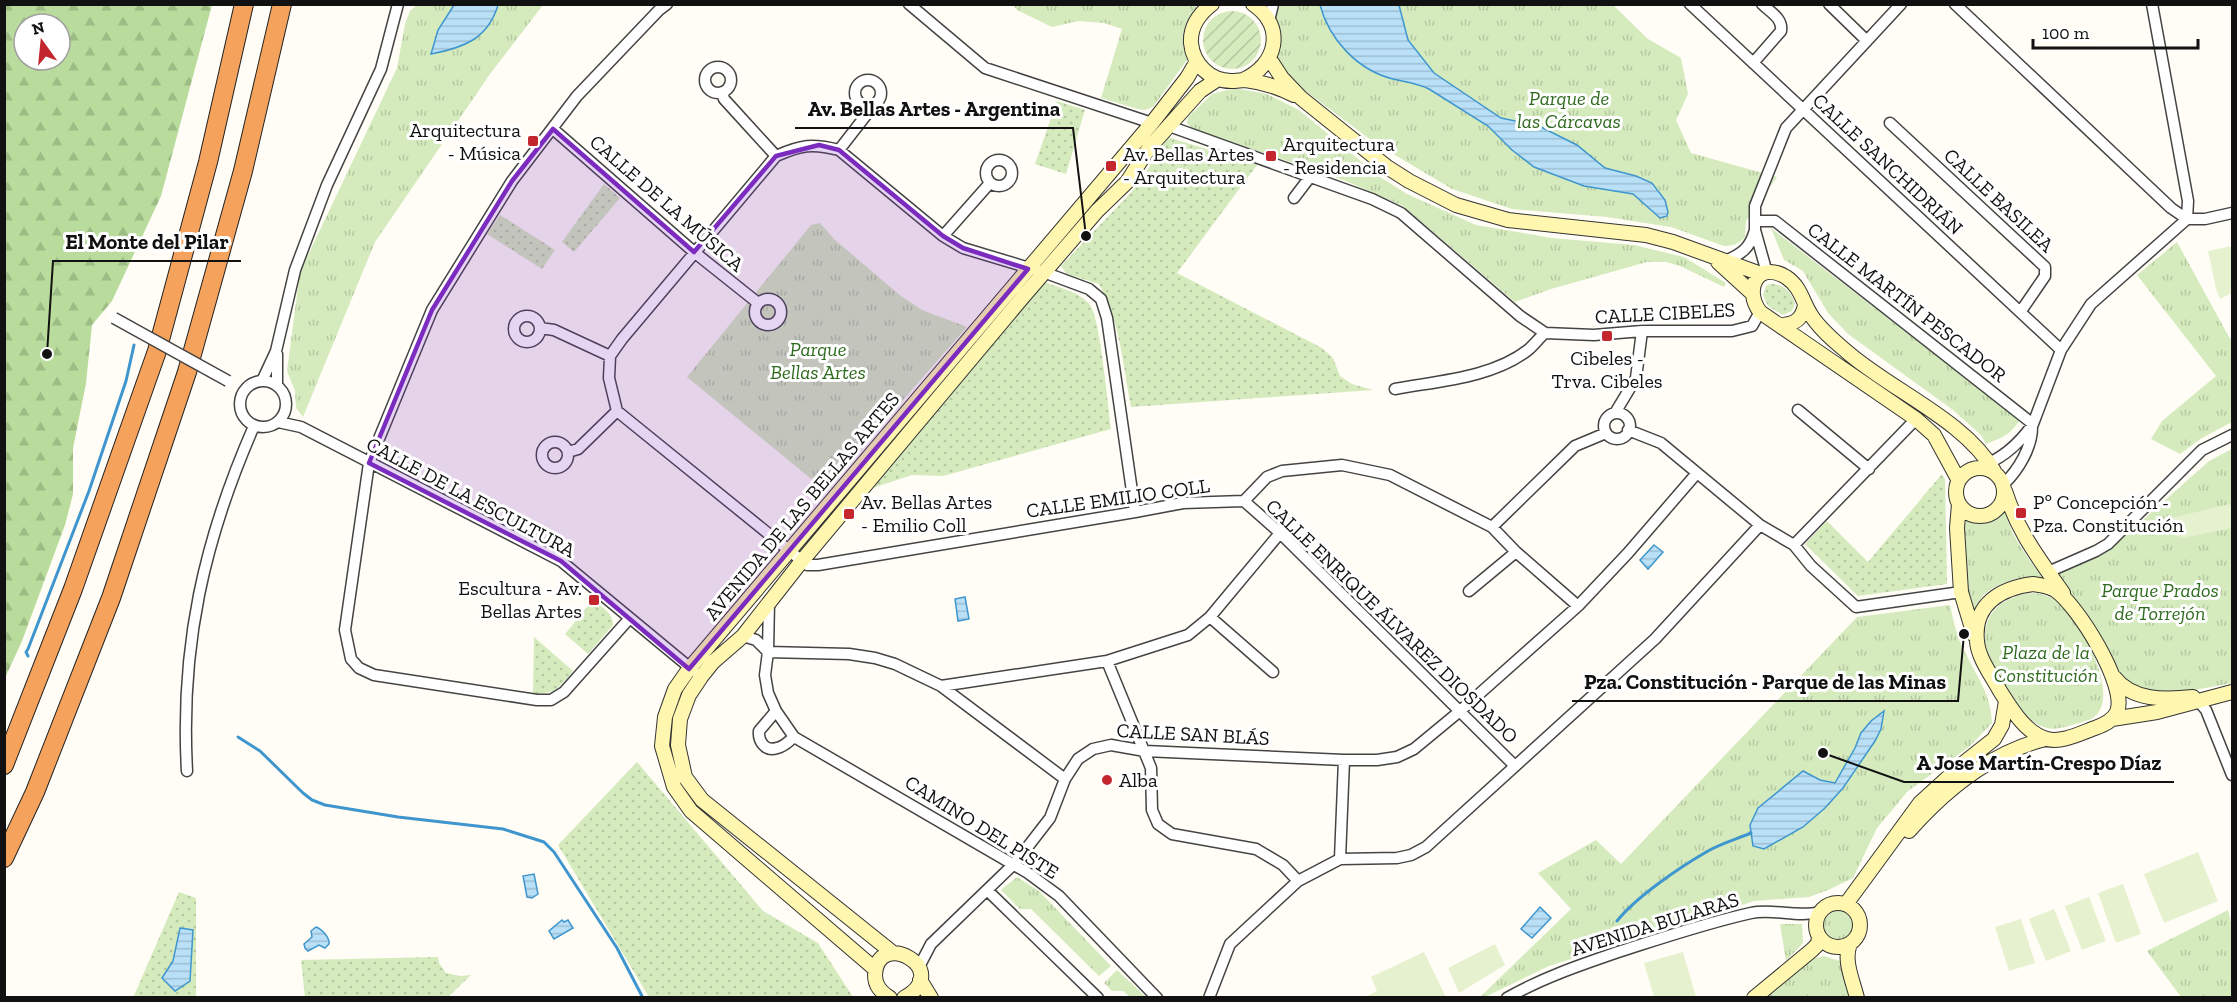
<svg xmlns="http://www.w3.org/2000/svg" width="2237" height="1002" font-family="'Zilla Slab',serif">
<style>
.grass{fill:url(#grass-dots)}
.forest{fill:url(#forest-firs);fill-rule:evenodd}
.park{fill:url(#park-tufts)}
.garden{fill:url(#garden-furrows)}
.pitch{fill:#e6f2cf}
.water{fill:url(#water-rules);stroke:#3f96cf;stroke-width:1.5}
.lines{fill:none;stroke-linecap:round;stroke-linejoin:round}
.stream{stroke:#3f96cf;stroke-width:3}
.street-casing{stroke:#444;stroke-width:13}
.secondary-casing{stroke:#333;stroke-width:16}
.highway-casing{stroke:#222;stroke-width:20}
.street{stroke:#fff;stroke-width:10}
.secondary{stroke:#fff6b0;stroke-width:14}
.highway{stroke:#f5a25d;stroke-width:18}
.street-bridge-casing{stroke:#444;stroke-width:13;stroke-linecap:butt}
.street-bridge{stroke:#fff;stroke-width:10}
.marked{fill:#7b2cbf;fill-opacity:0.2;stroke:#7b2cbf;stroke-width:4.5;stroke-linejoin:round}
.poi-dot{fill:#c4262e;stroke:#fff;stroke-width:2}
.labels{text-anchor:middle;stroke-width:6;stroke-linejoin:round;paint-order:stroke}
.park-label{font-size:20px;font-style:italic;fill:#2f6b1f;stroke:#fff}
.poi-label{font-size:20px;fill:#111;stroke:#fff;text-anchor:start}
.street-label{font-size:20px;fill:#111;stroke:#fff}
.leader{fill:none;stroke:#111;stroke-width:2}
.callout-dot{fill:#111;stroke:#fff;stroke-width:2}
.callout-label{font-size:21px;text-anchor:middle;font-weight:bold;fill:#111;stroke:#fff;stroke-width:6;stroke-linejoin:round;paint-order:stroke}
</style>
<defs>
<pattern id="grass-dots" width="8" height="8" patternUnits="userSpaceOnUse" patternTransform="scale(1.5)"><rect width="8" height="8" fill="#d5ebbd"/><path d="M2 2h.1M6 6h.1" fill="none" stroke="#b6c8a1" stroke-width="1.8" stroke-linecap="round"/></pattern>
<pattern id="forest-firs" width="22" height="20" patternUnits="userSpaceOnUse" patternTransform="scale(1.5)"><rect width="22" height="20" fill="#b9dc9c"/><path d="M5 1l3.5 6h-7zM16 11l3.5 6h-7z" fill="#9ebc85"/></pattern>
<pattern id="park-tufts" width="24" height="20" patternUnits="userSpaceOnUse" patternTransform="scale(1.5)"><rect width="24" height="20" fill="#d5ebbd"/><path d="M3 7l-1-3M5 7V3M7 7l1-3M15 17l-1-3M17 17v-4M19 17l1-3" fill="none" stroke="#b6c8a1"/></pattern>
<pattern id="garden-furrows" width="10" height="10" patternUnits="userSpaceOnUse" patternTransform="scale(1.5)"><rect width="10" height="10" fill="#d5ebbd"/><path d="M-1 1l2-2M0 10L10 0M9 11l2-2" fill="none" stroke="#b6c8a1"/></pattern>
<pattern id="water-rules" width="6" height="5" patternUnits="userSpaceOnUse" patternTransform="scale(1.5)"><rect width="6" height="5" fill="#b9e0f7"/><path d="M0 2.5h6" fill="none" stroke="#9ebfd3"/></pattern>
</defs>
<rect width="100%" height="100%" fill="#fffdf5"/>
<path class="grass" d="M1057 101 1085 110 1066 174 1035 164Z
M1168 137 1257 165 1177 273 1322 348 1333 358 1340 376 1352 384 1373 390 1131 407C1123 366 1120 320 1099 284L1067 274 1061 266 1138 185Z
M604 184 620 198 574 252 562 242Z
M500 215 555 250 542 269 487 234Z
M1044 282C1060 288 1080 292 1090 305 1100 317 1108 407 1111 429L943 476 912 475 870 489Z
M1770 284C1782 283 1792 292 1795 304L1792 311 1783 315 1768 306 1763 295 1766 286Z
M1942 474 1945 479 1947 584 1858 596 1805 544 1827 521 1868 562Z
M593 600C601 607 614 613 613 625L588 654 565 634Z
M534 637 573 671C561 686 553 696 533 693Z
M637 762 763 911 818 943 853 997H649L558 845Z
M179 892 196 898V997L133 998Z
M438 957 439 963 446 973 460 976 471 975 448 997H305L301 960Z"/>
<path class="forest" d="M5 4 212 5 161 196 112 301 92 325 86 383 73 448V494L65 525 22 641 5 678ZM24 24H60V60H24Z"/>
<path class="park" d="M1195 4 1197 11C1185 29 1183 39 1187 60L1153 107 1145 110 1138 109 1101 98 1122 29 1104 23 1078 21 1052 27 1017 10 1013 5Z
M417 5H543L490 74 375 242 303 417 296 408 295 391 287 371 300 272 397 68 405 24 410 11Z
M1264 5H1613L1648 39 1681 58 1688 94 1676 120 1691 153 1777 177 1746 221 1745 237C1739 244 1733 246 1724 246L1671 227 1607 217 1512 209 1452 189 1375 143 1272 66C1282 39 1285 27 1264 5Z
M1235 88 1267 94 1299 110 1380 177 1407 194 1476 225 1552 238 1634 245 1684 257 1726 283 1724 287 1680 266 1666 262H1647L1551 289 1515 302 1403 206 1346 181 1194 129 1187 124 1188 117 1212 94Z
M820 223 835 240 901 296 922 310 967 327 895 409 827 492 687 377 811 225Z
M1771 228 2020 420C2011 434 2002 438 1986 444L1981 435 1953 410 1848 334 1828 313 1803 271 1784 260Z
M2177 242 2229 337 2232 340V422L2202 438 2180 454 2151 439 2162 421 2216 376 2137 275Z
M2232 449V683C2197 690 2150 700 2119 677L2054 573 2107 552 2209 461Z
M2005 509C2009 535 2030 560 2045 581 2028 571 1995 583 1982 597 1978 602 1976 610 1973 615L1964 576 1963 518C1980 524 1992 521 2005 509Z
M2035 593C2043 595 2053 597 2060 603 2080 620 2122 696 2094 717 2088 721 2079 723 2072 725 2060 729 2049 731 2037 724 2026 717 2018 704 2010 693 2001 680 1990 665 1986 649 1979 614 2003 595 2035 593Z
M1950 605C1954 623 1957 639 1966 654 1978 679 1991 694 1992 723L1970 746 1908 791 1877 828 1853 878 1828 890 1809 897 1754 901 1549 966 1485 997 1479 998 1571 909 1538 873 1596 840 1621 864 1857 617Z
M1017 877 1039 891 1111 966 1099 976 1031 909H1020L1001 890Z
M1823 925a15 15 0 1 1 30 0a15 15 0 1 1-30 0Z
M2228 910 2232 926V997H2181L2147 951Z
M1780 924H1802L1803 943 1786 961Z
M1824 956 1840 961 1848 976 1851 997 1765 998 1808 960Z
M1117 970 1146 997H1130L1123 991H1112L1104 983Z"/>
<path class="garden" d="M1203 40a29 29 0 1 1 58 0a29 29 0 1 1-58 0Z"/>
<path class="pitch" d="M2232 246V293L2220 299 2216 289 2208 251Z
M2230 504 2232 512V528L2182 538 2174 535 2171 518Z
M2198 852 2218 901 2164 923 2144 874Z
M2123 884 2141 934 2116 943 2098 893Z
M2089 897 2106 941 2082 950 2065 906Z
M2054 909 2071 951 2046 961 2029 919Z
M2021 919 2035 963 2009 971 1995 927Z
M1495 944 1505 965 1459 993 1448 968Z
M1424 952 1446 997H1365L1377 991 1371 977Z
M1683 952 1696 997H1654L1644 963Z"/>
<path class="water" d="M454 5H498C488 39 463 48 431 54L438 30Z
M1320 5H1399L1408 40 1434 73 1501 118 1539 126 1577 145 1605 168 1636 176 1652 183 1665 200 1668 212 1667 216 1660 218 1633 194 1584 186 1534 167 1512 150 1488 126 1429 89C1417 83 1405 82 1393 79 1357 70 1329 39 1320 5Z
M1654 545 1663 552 1648 569 1640 560Z
M965 597 969 619 958 621 955 599Z
M1884 711 1881 729 1875 741 1843 788 1825 808 1803 827 1764 849 1753 846 1750 825 1758 808 1803 771 1820 780 1835 783 1855 748 1861 733 1871 721Z
M534 874 538 894 532 898 527 897 523 876Z
M1540 907 1551 918 1532 938 1521 929Z
M562 920 564 922 568 920 573 928 554 939 549 931Z
M316 927C322 929 330 938 329 944L325 948 319 945 308 951 305 948 304 944 312 937 311 931Z
M180 928 193 930 190 981 175 991 162 978 173 961Z"/>
<g class="lines">
<path class="stream" d="M28 656 26 652 28 649 89 491 126 381 134 345
M238 737 260 751 303 793 312 800 325 805 398 817 503 829 544 842 554 852 617 948 643 998
M1617 921C1636 897 1680 867 1708 851 1722 843 1737 839 1751 833"/>
<defs>
<path id="street" d="M909 4 985 68 1152 123
M1690 4 2061 350
M1829 4 1867 41
M1955 4 2171 208 2187 219
M2152 4 2188 201 2187 219
M1269 21 1273 4
M1753 63 1781 31C1783 18 1770 12 1762 4
M705 80a13 13 0 1 1 26 0a13 13 0 1 1-26 0Z
M855 93a13 13 0 1 1 26 0a13 13 0 1 1-26 0Z
M722 92 724 99 776 156
M1890 123 2045 267V276L2021 311
M1169 126 1372 199 1401 213 1520 316 1545 333 1594 335 1642 331H1732L1752 326 1760 312
M553 129 694 252 758 303
M839 150 867 114 868 106
M986 173a13 13 0 1 1 26 0a13 13 0 1 1-26 0Z
M1294 198 1310 177
M1755 221H1775L2033 424
M943 236 990 183
M1725 261C1742 254 1750 248 1755 230
M1767 273 1755 230V206L1786 128 1901 4
M755 312a13 13 0 1 1 26 0a13 13 0 1 1-26 0Z
M514 329a13 13 0 1 1 26 0a13 13 0 1 1-26 0Z
M540 328 554 330 610 356
M277 354V386
M240 404a23 23 0 1 1 46 0a23 23 0 1 1-46 0Z
M262 381 276 351 295 270 327 185 381 69 398 4
M1395 389C1438 381 1492 378 1528 350 1534 345 1539 338 1545 333
M1798 410 1869 469
M1615 413 1636 378 1642 331
M1604 426a13 13 0 1 1 26 0a13 13 0 1 1-26 0Z
M278 422 301 427 561 561 694 671
M1628 430 1661 443 1760 525 1794 545 1811 566 1856 607 1961 592
M542 455a13 13 0 1 1 26 0a13 13 0 1 1-26 0Z
M568 452 578 449 617 411
M1979 467C2003 459 2019 444 2033 424L2061 350 2091 304 2187 219H2205L2232 213
M2004 484C2018 470 2032 448 2032 427
M1244 501 1280 533 1515 766
M1135 512 1107 318 1101 299 1089 289 1046 273 963 248 943 236 839 150C812 143 801 145 776 156L622 339 610 356 609 378 617 411 807 565H818L1135 512 1183 503 1244 501 1267 477 1282 471 1342 465 1390 475 1492 527 1516 552 1578 606
M1492 527 1575 446 1606 433
M1794 545 1916 419
M2048 572 2096 551 2108 544 2202 450 2232 435
M1469 591 1516 552
M769 601 768 652 765 675 768 693 776 711 794 737 1028 873 1059 896 1157 998
M1210 617 1273 672
M629 619 564 692 551 700H537L374 675 359 668 351 659 345 630 369 463 432 310 512 181 577 96 659 10 667 4
M743 636 756 640 768 652 849 654 875 658 895 664 941 686 1107 661 1188 635 1210 617 1280 533
M1107 661 1151 768 1152 810 1158 824 1172 834 1256 849 1283 865 1298 881
M941 686 1065 779
M2198 701 2206 710 2232 775
M776 711 759 731C758 741 765 752 777 748 784 747 789 741 794 737
M187 771C180 646 204 540 254 426
M1340 859 1344 760
M987 890 1098 998
M919 967 931 944 1016 862 1050 818 1065 779 1078 759 1093 749 1111 745 1145 751 1344 760H1377L1397 757 1414 749 1460 711 1578 606 1628 553 1697 473
M1209 998 1230 944 1298 881 1340 859 1397 858 1411 855 1426 847 1655 639 1760 525
M1507 998C1542 978 1580 965 1618 952 1662 938 1706 923 1751 913 1773 908 1797 918 1820 912"/>
<path id="secondary" d="M1212 4C1199 14 1190 27 1191 43 1193 64 1210 81 1231 81 1236 81 1241 80 1245 80 1263 82 1278 87 1294 95
M1269 58 1282 78 1301 98 1387 167 1409 181 1456 205 1508 220 1646 235 1673 242 1761 274
M1243 80C1277 65 1286 27 1253 4
M1718 262 1752 293
M1779 325C1794 325 1802 320 1805 305
M1956 492a24 24 0 1 1 48 0a24 24 0 1 1-48 0Z
M1958 479 1934 435 1916 419 1760 312C1743 289 1758 260 1786 277 1801 287 1802 301 1811 315 1819 328 1833 340 1846 351 1890 390 1965 420 1994 471
M2005 491C2019 534 2038 557 2063 593
M1959 504 1957 528 1961 592 1974 635
M2033 584C2041 585 2048 586 2055 590 2077 604 2128 686 2117 712 2113 721 2103 725 2095 728 2081 733 2062 743 2047 739 2025 733 2011 708 2000 691 1992 676 1978 658 1977 641 1973 604 2001 588 2033 584Z
M2114 677C2132 701 2165 700 2193 697
M2112 719 2157 712 2232 692
M1909 831C1945 790 1991 753 2045 739
M1816 925a22 22 0 1 1 44 0a22 22 0 1 1-44 0Z
M1846 904 1920 803 1965 762 1994 739 2002 725 2006 701
M1850 944C1843 960 1853 981 1857 998
M893 953 702 800 685 777 678 745 680 719 689 695 701 677 713 662 743 636 801 562 1022 298 1097 211 1127 182 1149 148 1200 91 1218 79
M875 969 691 811 674 787 662 746 665 717 675 689 689 669 1152 123 1187 78 1197 61
M920 980 931 998
M890 998C881 992 875 986 875 975 877 927 955 970 904 998
M1754 998 1812 950 1818 944 1819 937"/>
<path id="highway" d="M4 765 73 589 157 351 208 162 244 4
M4 858 35 792 111 598 187 372 243 171 282 4"/>
</defs>
<use href="#street" class="street-casing"/>
<use href="#secondary" class="secondary-casing"/>
<use href="#highway" class="highway-casing"/>
<use href="#street" class="street"/>
<use href="#secondary" class="secondary"/>
<use href="#highway" class="highway"/>
<defs>
<path id="street-bridge" d="M114 318 228 381"/>
</defs>
<use href="#street-bridge" class="street-bridge-casing"/>
<use href="#street-bridge" class="street-bridge"/>
</g>
<path class="marked" d="M553 129 694 252 776 156 819 145 839 150 943 236 963 248 1028 269 689 669 561 561 369 463 432 310 512 181Z"/>
<g class="poi-dot">
<rect x="527" y="135" width="12" height="12" rx="3"/>
<rect x="1265" y="150" width="12" height="12" rx="3"/>
<rect x="1105" y="160" width="12" height="12" rx="3"/>
<rect x="1601" y="330" width="12" height="12" rx="3"/>
<rect x="2015" y="507" width="12" height="12" rx="3"/>
<rect x="843" y="508" width="12" height="12" rx="3"/>
<rect x="588" y="594" width="12" height="12" rx="3"/>
<circle cx="1107" cy="780" r="6"/>
</g>
<g class="labels">
<g class="park-label">
<text x="1569" y="105">Parque de<tspan x="1569" dy="23">las Cárcavas</tspan></text>
<text x="818" y="356">Parque<tspan x="818" dy="23">Bellas Artes</tspan></text>
<text x="2160" y="597">Parque Prados<tspan x="2160" dy="23">de Torrejón</tspan></text>
<text x="2046" y="659">Plaza de la<tspan x="2046" dy="23">Constitución</tspan></text>
</g>
<g class="poi-label">
<text x="521" y="137" text-anchor="end">Arquitectura<tspan x="521" dy="23">- Música</tspan></text>
<text x="1283" y="151">Arquitectura<tspan x="1283" dy="23">- Residencia</tspan></text>
<text x="1123" y="161">Av. Bellas Artes<tspan x="1123" dy="23">- Arquitectura</tspan></text>
<text x="1607" y="365" text-anchor="middle">Cibeles -<tspan x="1607" dy="23">Trva. Cibeles</tspan></text>
<text x="861" y="509">Av. Bellas Artes<tspan x="861" dy="23">- Emilio Coll</tspan></text>
<text x="2033" y="509">Pº Concepción -<tspan x="2033" dy="23">Pza. Constitución</tspan></text>
<text x="582" y="595" text-anchor="end">Escultura - Av.<tspan x="582" dy="23">Bellas Artes</tspan></text>
<text x="1119" y="787">Alba</text>
</g>
<g class="street-label">
<text transform="translate(1888 164) rotate(43)" y="7">CALLE SANCHIDRIÁN</text>
<text transform="translate(1999 200) rotate(43)" y="7">CALLE BASILEA</text>
<text transform="translate(667 203) rotate(41)" y="7">CALLE DE LA MÚSICA</text>
<text transform="translate(1907 302) rotate(38)" y="7">CALLE MARTÍN PESCADOR</text>
<text transform="translate(1665 313) rotate(-3)" y="7">CALLE CIBELES</text>
<text transform="translate(471 497) rotate(28)" y="7">CALLE DE LA ESCULTURA</text>
<text transform="translate(1118 498) rotate(-8)" y="7">CALLE EMILIO COLL</text>
<text transform="translate(802 506) rotate(-50)" y="7">AVENIDA DE LAS BELLAS ARTES</text>
<text transform="translate(1392 621) rotate(44)" y="7">CALLE ENRIQUE ÁLVAREZ DIOSDADO</text>
<text transform="translate(1193 734) rotate(3)" y="7">CALLE SAN BLÁS</text>
<text transform="translate(982 827) rotate(32)" y="7">CAMINO DEL PISTE</text>
<text transform="translate(1655 924) rotate(-17)" y="7">AVENIDA BULARAS</text>
</g>
</g>
<path class="leader" d="M1086 236L1073 128H795M47 354L53 261H241M1964 634L1958 701H1572M1823 753L1904 782H2174"/>
<g class="callout-dot">
<circle cx="1086" cy="236" r="6"/>
<circle cx="47" cy="354" r="6"/>
<circle cx="1964" cy="634" r="6"/>
<circle cx="1823" cy="753" r="6"/>
</g>
<g class="callout-label">
<text x="934" y="116">Av. Bellas Artes - Argentina</text>
<text x="147" y="249">El Monte del Pilar</text>
<text x="1765" y="689">Pza. Constitución - Parque de las Minas</text>
<text x="2039" y="770">A Jose Martín-Crespo Díaz</text>
</g>
<rect width="2237" height="1002" fill="none" stroke="#111111" stroke-width="12"/>
<g transform="translate(42 42) rotate(345)"><circle r="28" fill="#ffffff" stroke="#a0a0a0" stroke-width="1.5"/>
<path d="M0-4.5L10 22L0 15L-10 22Z" fill="#c4262e"/>
<text y="-9" font-size="16" font-weight="bold" text-anchor="middle" fill="#111111">N</text>
</g>
<path d="M2033 39v9h165v-9" fill="none" stroke="#111111" stroke-width="3"/>
<text x="2042" y="39" font-size="18" fill="#111111" stroke="#ffffff" stroke-width="4.5" paint-order="stroke">100 m</text>
</svg>
